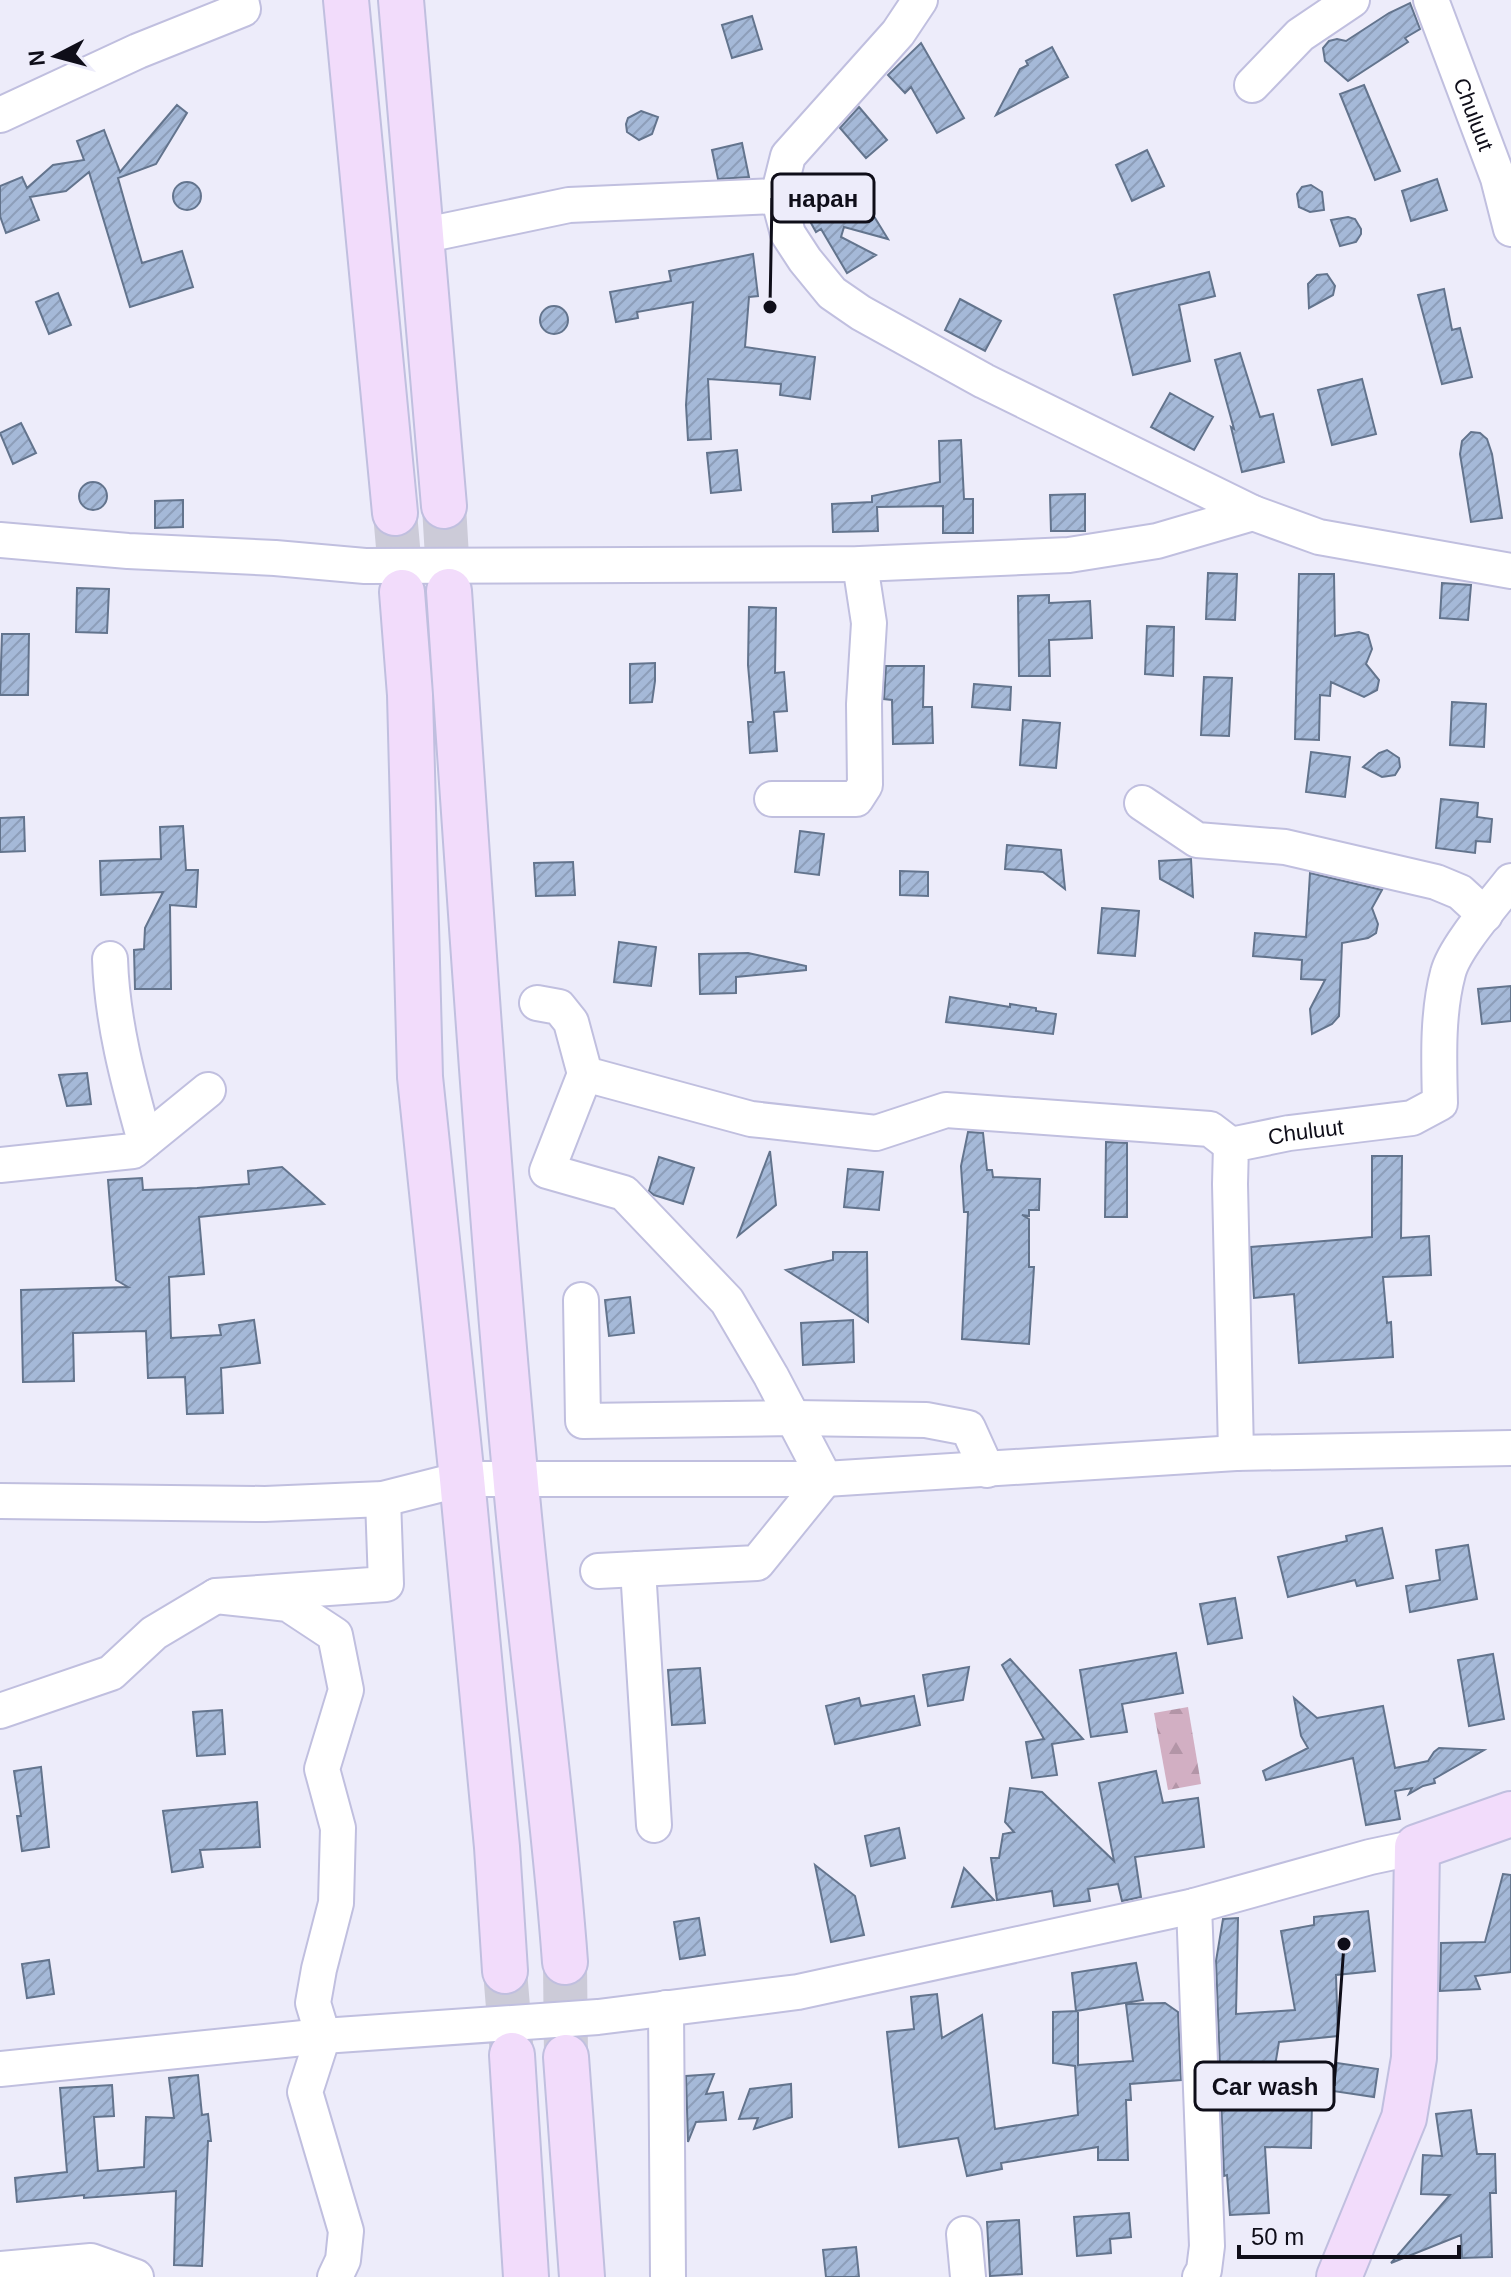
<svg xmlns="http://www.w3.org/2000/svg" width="1511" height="2277" font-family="Arial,sans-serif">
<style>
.forest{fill:url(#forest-firs)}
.building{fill:url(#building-hatch);stroke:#63748d;stroke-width:2}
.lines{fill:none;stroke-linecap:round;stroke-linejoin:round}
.secondary-tunnel{stroke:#cccbd8;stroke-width:44;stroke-dasharray:44 22;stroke-linecap:butt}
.street-casing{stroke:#c0bfdf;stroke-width:38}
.secondary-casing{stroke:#c0bfdf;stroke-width:48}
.street{stroke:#fff;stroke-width:34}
.secondary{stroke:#f2dcfb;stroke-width:44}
.labels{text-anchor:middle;stroke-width:7;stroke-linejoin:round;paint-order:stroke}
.street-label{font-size:22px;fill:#0f0e19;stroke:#edecfa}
.leader{fill:none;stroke:#0f0e19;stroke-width:3}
.callout-dot{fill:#0f0e19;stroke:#edecfa;stroke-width:3}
.callout{fill:#edecfa;stroke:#0f0e19;stroke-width:3}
.callout-label{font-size:24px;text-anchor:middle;font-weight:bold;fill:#0f0e19}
</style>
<defs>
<pattern id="forest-firs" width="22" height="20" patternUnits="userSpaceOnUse" patternTransform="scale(2)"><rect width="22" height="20" fill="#d2afc3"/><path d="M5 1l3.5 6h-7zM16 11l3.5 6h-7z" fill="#b395a7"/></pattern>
<pattern id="building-hatch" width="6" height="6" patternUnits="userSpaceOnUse" patternTransform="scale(2)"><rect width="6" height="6" fill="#a5b9d8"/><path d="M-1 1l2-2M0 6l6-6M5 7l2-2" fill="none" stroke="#8d9eb9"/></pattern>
</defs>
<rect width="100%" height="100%" fill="#edecfa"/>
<path class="forest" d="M1188 1707 1201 1784 1168 1790 1154 1713Z"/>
<path class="building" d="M1410 3 1420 29 1405 38 1408 42 1348 81 1325 61 1323 48 1329 41 1337 39 1346 41 1389 13Z
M752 16 762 49 732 58 722 25Z
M921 43 964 118 937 133 911 87 905 93 888 75Z
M1052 47 1068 77 996 115 1020 69 1028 65 1026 61Z
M1364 85 1400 171 1375 180 1340 94Z
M177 105 187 113 156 164 118 178 142 263 182 251 193 287 130 307 89 172 66 191 30 197 39 220 6 233 0 216V186L22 177 27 188 53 165 84 160 77 141 104 130 120 172Z
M859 107 887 140 866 158 840 128Z
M641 111 658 117 652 134 639 140 627 132 626 124 628 118Z
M742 143 749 177 718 179 712 150Z
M1147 150 1164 186 1132 201 1116 165Z
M1437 179 1447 210 1411 221 1402 191Z
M173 196a14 14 0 1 1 28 0a14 14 0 1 1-28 0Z
M860 184 864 200 888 239 844 227 841 237 876 255 847 273 821 229 816 232 801 205 825 191 830 199Z
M1311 185 1322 192 1324 210 1310 212 1299 207 1297 194 1302 187Z
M1348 217 1355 219 1361 229V234L1356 242 1340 246 1331 220Z
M753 254 758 296 749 297 745 347 815 357 810 399 780 395 781 384 708 379 711 439 688 440 686 405 693 302 637 312 638 318 616 322 610 292 671 281 669 271Z
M1209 272 1215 296 1179 305 1190 361 1133 375 1114 295Z
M1327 274 1335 286 1333 295 1309 308 1308 284 1317 275Z
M1444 289 1452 330 1460 328 1472 377 1442 384 1418 295Z
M58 293 71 325 49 334 36 302Z
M960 299 1001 321 985 351 945 330Z
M540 320a14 14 0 1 1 28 0a14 14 0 1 1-28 0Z
M1240 353 1260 417 1273 414 1284 462 1242 472 1231 427 1234 429 1215 360Z
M1362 379 1376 434 1332 445 1318 390Z
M1170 393 1213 417 1194 450 1151 427Z
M21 423 36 453 13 464 0 433Z
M1471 432 1480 433 1487 439 1492 454 1502 518 1471 522 1460 454 1462 441Z
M961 440 964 499H973V533H943V506L877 507 878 531 833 532 832 504 872 502V496L940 482 939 441Z
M737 450 741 490 711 493 707 453Z
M79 496a14 14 0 1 1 28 0a14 14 0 1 1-28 0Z
M1085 494V531H1051L1050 495Z
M183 500V527L155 528V501Z
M1208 573 1237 574 1235 620 1206 619Z
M1299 574H1334L1335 636 1359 632 1368 635 1372 649 1366 664 1379 680 1377 690 1364 697 1331 682 1330 696 1320 695 1319 740 1295 739Z
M1442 583 1471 585 1468 620 1440 618Z
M77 588 109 589 107 633 76 632Z
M1049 595V603L1090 601 1092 638 1049 640 1050 676H1019L1018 596Z
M749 607 776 608 775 673 784 672 787 711 774 712 777 751 750 753 748 722H753L748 665Z
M1147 626 1174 627 1173 676 1145 674Z
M2 634H29L28 695H0Z
M655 663V681L652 702 630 703V664Z
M886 666H924L923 707H932L933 743 893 744 892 700 884 699Z
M1204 677 1232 678 1229 736 1201 735Z
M974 684 1011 687 1010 710 972 707Z
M1452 702 1486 704 1484 747 1450 745Z
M1023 720 1060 723 1056 768 1020 765Z
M1387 750 1399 758 1400 767 1395 775 1382 777 1363 767 1379 753Z
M1311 752 1350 757 1345 797 1306 792Z
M1441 799 1478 803 1477 817 1492 819 1490 842 1476 841 1475 853 1436 848Z
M24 817 25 851 0 852V818Z
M183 826 186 870H198L196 907 170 905 171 989H135L134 950 144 949 145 928 163 892 101 895 100 861 161 859 160 827Z
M800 831 824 834 819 875 795 872Z
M1007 845 1061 850 1065 889 1043 872 1005 869Z
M1191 859 1193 897 1160 879 1159 861Z
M573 862 575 895 536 896 534 863Z
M900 871 928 872V896L900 895Z
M1310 873 1382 890 1372 908 1378 924 1376 933 1368 938 1342 943 1339 1016 1332 1024 1312 1034 1310 1009 1325 980 1301 979 1302 960 1253 956 1255 933 1306 937Z
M1102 908 1139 911 1135 956 1098 953Z
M619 942 656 947 651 986 614 982Z
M748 953 806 966V970L736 977V993L700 994 699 954Z
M1511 986V1021L1482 1024 1478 989Z
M950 997 1010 1007V1004L1036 1008V1011L1056 1014 1053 1034 946 1022Z
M87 1073 91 1104 67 1106 59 1075Z
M968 1132 983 1133 987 1170H992L993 1177 1040 1179 1039 1210H1029V1216L1022 1215 1029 1219V1267H1034L1029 1344 962 1339 968 1212H964L961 1166Z
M1106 1142 1127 1143V1217H1105Z
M770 1151 776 1205 738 1236Z
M1372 1156H1402L1401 1238 1429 1236 1431 1275 1383 1277 1387 1323 1391 1322 1393 1357 1299 1363 1294 1294 1254 1298 1251 1247 1372 1237Z
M659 1157 694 1168 683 1204 654 1195 649 1191Z
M282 1167 324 1204 199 1217 204 1274 169 1277 171 1338 221 1335 219 1325 254 1320 260 1363 221 1368 223 1413 187 1414 185 1377 148 1378 146 1331 73 1333 74 1381 23 1382 21 1290 128 1287 116 1280 108 1180 142 1178 143 1190 197 1188 249 1184 248 1171Z
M848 1169 883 1172 879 1210 844 1207Z
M833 1252H867L868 1322 786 1270 833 1260Z
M630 1297 634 1333 609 1336 605 1300Z
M853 1320 854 1362 803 1365 801 1323Z
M1382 1528 1393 1578 1357 1586 1355 1580 1288 1597 1278 1557 1347 1541 1346 1536Z
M1468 1545 1477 1599 1410 1612 1406 1586 1440 1580 1436 1550Z
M1235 1598 1242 1638 1208 1644 1200 1604Z
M1176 1653 1183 1693 1122 1704 1127 1732 1091 1737 1080 1670Z
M1493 1654 1504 1719 1469 1726 1458 1660Z
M1010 1659 1083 1739 1052 1744 1057 1775 1032 1778 1026 1742 1044 1739 1002 1665Z
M969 1667 963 1700 928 1706 923 1675Z
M700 1668 705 1723 672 1725 668 1670Z
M914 1696 920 1725 835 1744 826 1706 859 1698 861 1706Z
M1294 1698 1317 1718 1383 1706 1395 1768 1428 1761 1434 1752 1439 1748 1484 1750 1434 1779 1435 1783 1423 1786 1409 1794 1412 1788 1395 1791 1400 1819 1366 1825 1353 1758 1266 1780 1263 1771 1308 1748 1301 1736Z
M222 1710 225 1754 197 1756 193 1712Z
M41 1767 49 1847 22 1851 17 1816H21L14 1771Z
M1156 1771 1163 1803 1198 1798 1204 1847 1135 1857 1141 1897 1122 1901 1118 1884 1088 1889 1090 1901 1054 1906 1052 1891 997 1900 991 1858H999L1003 1834 1014 1832 1005 1822 1010 1788 1042 1792 1114 1861 1099 1783Z
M257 1802 260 1847 200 1850 203 1867 172 1872 163 1811Z
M899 1828 905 1858 871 1866 865 1836Z
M815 1865 855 1896 864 1935 831 1942Z
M964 1868 994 1900 952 1907Z
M1503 1874 1511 1875V1972L1475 1976 1480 1989 1440 1991 1441 1943 1485 1942Z
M1368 1911 1375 1971 1336 1975 1338 2036 1279 2042 1275 2066 1256 2102H1312L1311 2148 1265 2147 1269 2213 1230 2215 1227 2175 1224 2176 1216 1961 1223 1919 1238 1918 1236 2014 1295 2010 1281 1931 1314 1925V1917Z
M699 1918 705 1955 680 1959 674 1922Z
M49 1960 54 1994 27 1998 22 1964Z
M1136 1963 1143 2000 1076 2011 1072 1973Z
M937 1994 942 2038 982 2015 995 2129 1078 2115 1075 2066 1053 2063V2012L1078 2011V2065L1133 2061 1126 2004 1165 2003 1178 2012 1181 2080 1130 2084 1131 2100H1126L1128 2160H1098V2147L1001 2163 1002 2169 967 2176 958 2138 899 2147 887 2032 914 2029 911 1997Z
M1337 2063 1378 2069 1374 2097 1333 2091Z
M714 2074 706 2094 723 2092 726 2120 696 2122 688 2142 686 2076Z
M198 2075 202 2115 208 2114 211 2141H208L202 2266 174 2265 176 2191 84 2198V2195L17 2202 15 2178 67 2172 60 2088 112 2085 114 2116 94 2117 98 2171 144 2167 146 2117 174 2118 169 2078Z
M791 2084 792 2117 754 2129 758 2118 739 2119 750 2089Z
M1471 2110 1477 2154H1495L1496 2193H1490L1492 2257 1462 2258 1461 2235 1391 2263 1450 2195 1421 2194 1423 2155 1442 2156 1436 2114Z
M1129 2213 1131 2237 1110 2239 1111 2253 1077 2256 1074 2217Z
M1019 2220 1022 2274 990 2276 987 2222Z
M856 2247 859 2277H826L823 2250Z"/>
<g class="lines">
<path class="secondary-tunnel" d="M444 506 449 591
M395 513 402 592
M565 1962 566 2057
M505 1971 512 2055"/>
<defs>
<g id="street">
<path d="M920 0 898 33 788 156 778 196 788 234 805 260 832 293 861 313 984 381 1253 513 1319 537 1511 571"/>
<path id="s1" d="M1431 0 1498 178 1511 229"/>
<path d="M1252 85 1300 35 1352 0"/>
<path d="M0 115 138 51 243 9 241 0"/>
<path d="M421 236 569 205 778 196"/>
<path d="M0 540 128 551 275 558 365 566 860 564 1069 555 1157 541 1253 513"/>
<path d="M772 799H856L865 785 864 704 869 623 860 564"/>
<path d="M1142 803 1197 840 1285 847 1436 882 1460 892 1485 915"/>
<path d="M110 959C112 1021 128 1081 145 1141"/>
<path d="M537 1003 559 1007 571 1022 585 1074 751 1119 876 1133 946 1110 1210 1129 1231 1145"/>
<path d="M585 1074 547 1171 624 1193 727 1301 771 1376 825 1479 757 1563 598 1571"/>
<path d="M0 1165 133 1151 208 1090"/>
<path d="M581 1300 583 1421 794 1418 926 1420 968 1428 987 1470"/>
<path id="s2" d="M1236 1453 1230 1184 1231 1145 1289 1133 1412 1118 1440 1103C1439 1061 1437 1014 1448 973 1454 948 1494 903 1511 881"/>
<path d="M0 1501 265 1504 383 1499 462 1479H825L1236 1453 1511 1448"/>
<path d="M638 1569 654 1825"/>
<path d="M216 1596 288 1604 335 1635 346 1690 322 1769 338 1828 336 1903 319 1969 313 2003 323 2036 305 2092 346 2231 343 2260 335 2277"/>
<path d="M0 1711 111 1673 154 1633 216 1596 386 1584 383 1499"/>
<path d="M1194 1906 1207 2246 1204 2270 1200 2277"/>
<path d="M666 2008 668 2277"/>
<path d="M0 2069 323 2036 598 2017 798 1992 1194 1906 1370 1857 1417 1847"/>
<path d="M964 2234 968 2277"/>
<path d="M0 2269 91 2261 136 2277"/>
</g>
<path id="secondary" d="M346 0 395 513
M401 0 444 506
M449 591C469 885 488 1180 515 1473 529 1636 553 1798 565 1962
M402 592 410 695 420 1077 462 1479 497 1847 505 1971
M512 2055 526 2277
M566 2057 582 2277
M1339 2277 1404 2118 1414 2058 1417 1847 1511 1814"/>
</defs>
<use href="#street" class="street-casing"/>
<use href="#secondary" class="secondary-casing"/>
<use href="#street" class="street"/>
<use href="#secondary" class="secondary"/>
</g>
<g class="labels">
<g class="street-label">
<text dy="8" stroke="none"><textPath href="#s1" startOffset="122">Chuluut</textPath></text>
<text dy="8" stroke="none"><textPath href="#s2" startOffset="384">Chuluut</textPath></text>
</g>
</g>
<path class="leader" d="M770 307L772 198M1344 1944L1334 2086"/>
<g class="callout-dot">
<circle cx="770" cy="307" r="8"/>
<circle cx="1344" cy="1944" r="8"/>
</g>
<g class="callout">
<rect x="772" y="174" width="102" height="48" rx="8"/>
<rect x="1195" y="2062" width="139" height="48" rx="8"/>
</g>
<g class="callout-label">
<text x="823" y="207">наран</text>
<text x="1265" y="2095">Car wash</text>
</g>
<g transform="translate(56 56) rotate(264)" stroke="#edecfa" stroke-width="6" paint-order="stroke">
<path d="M0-6L14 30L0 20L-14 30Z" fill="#0f0e19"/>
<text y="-12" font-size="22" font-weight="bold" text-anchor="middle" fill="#0f0e19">N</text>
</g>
<path d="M1239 2245v12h220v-12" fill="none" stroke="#0f0e19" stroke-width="4"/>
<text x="1251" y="2245" font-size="24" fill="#0f0e19" stroke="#edecfa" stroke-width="6" paint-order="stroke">50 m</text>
</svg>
